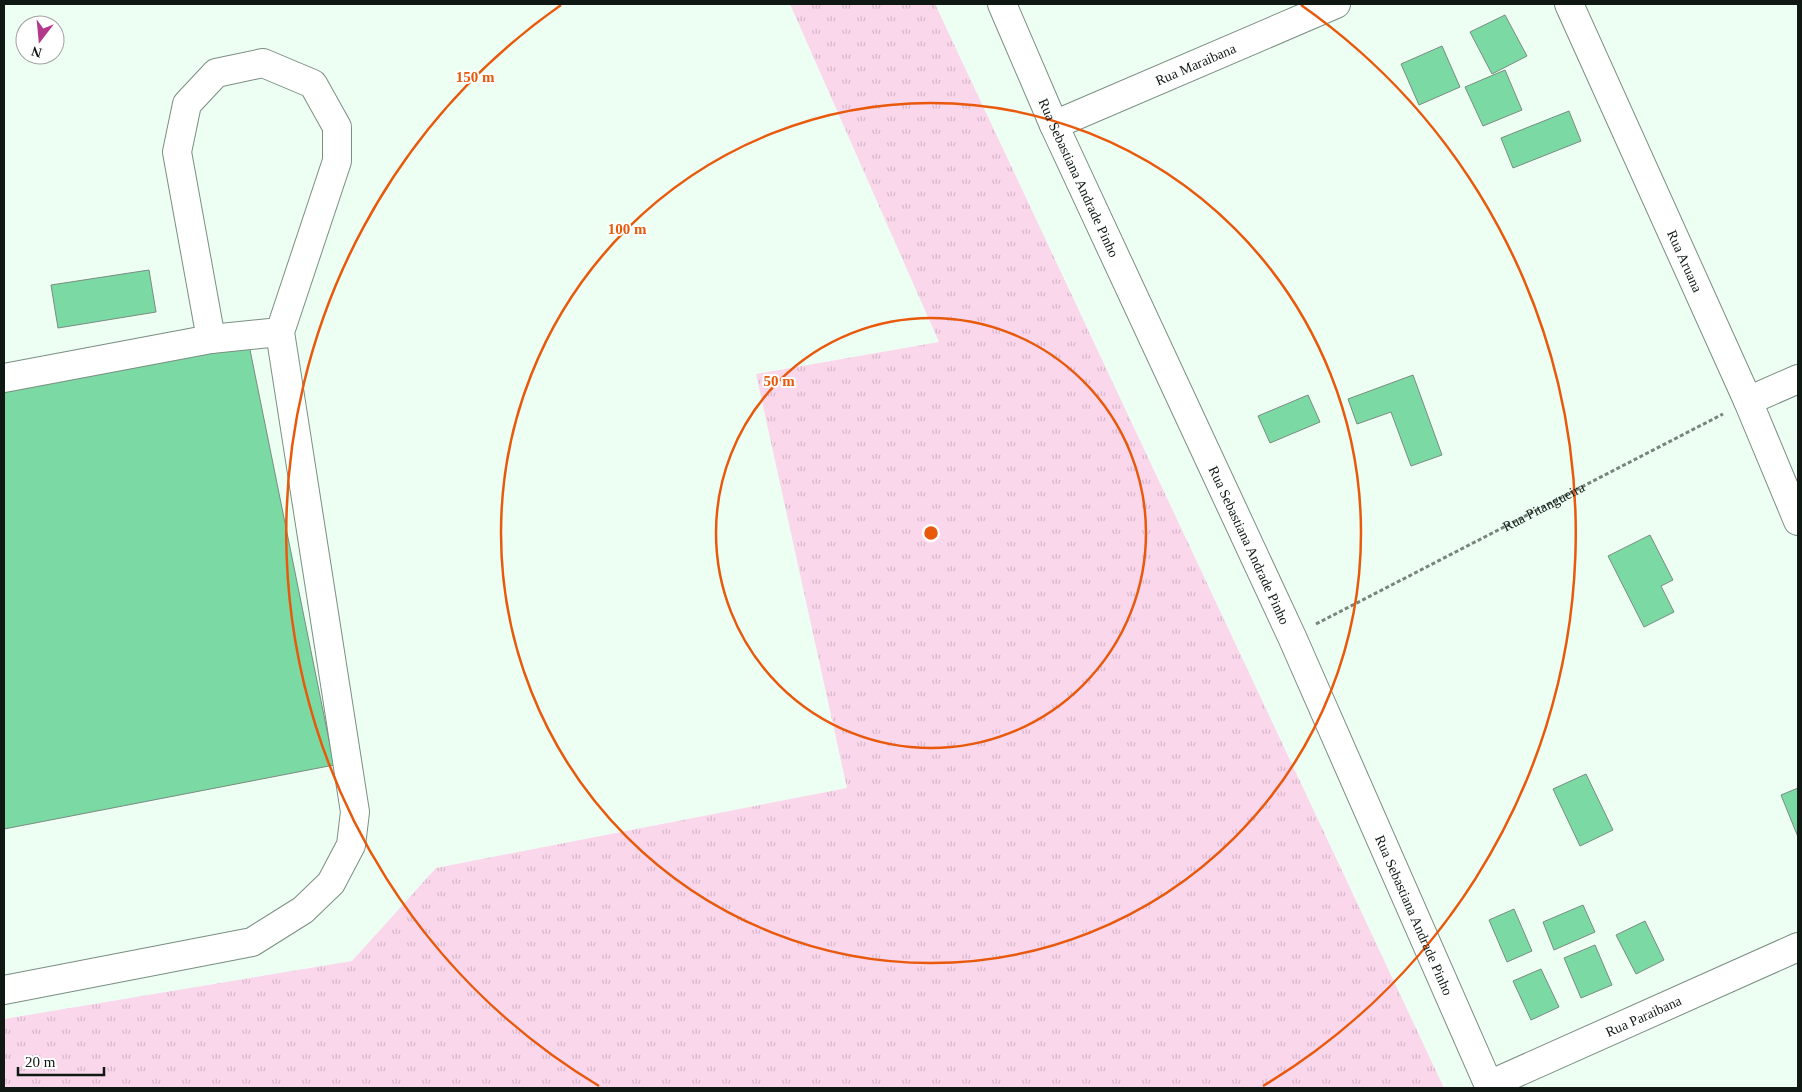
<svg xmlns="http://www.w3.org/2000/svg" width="1802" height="1092" font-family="Georgia,serif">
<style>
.grass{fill:url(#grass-tufts)}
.building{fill:#7bdaa4;stroke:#798c80}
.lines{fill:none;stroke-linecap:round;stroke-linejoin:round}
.minor-casing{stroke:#7a8e82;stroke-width:30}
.path{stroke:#78857d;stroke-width:3;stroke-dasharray:4 2.5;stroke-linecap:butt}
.minor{stroke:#fff;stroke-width:28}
.ring{fill:none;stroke:#e8590c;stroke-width:2.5}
.labels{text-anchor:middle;stroke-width:4;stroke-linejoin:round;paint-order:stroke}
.street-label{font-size:14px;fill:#101813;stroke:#fff}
.centre{fill:#e8590c;stroke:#fff;stroke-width:2.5}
.ring-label{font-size:15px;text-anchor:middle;font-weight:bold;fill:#e8590c;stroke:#fff;stroke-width:4;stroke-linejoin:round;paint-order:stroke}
</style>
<defs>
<pattern id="grass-tufts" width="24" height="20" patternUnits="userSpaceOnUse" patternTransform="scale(1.25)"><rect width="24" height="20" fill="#fbd7ec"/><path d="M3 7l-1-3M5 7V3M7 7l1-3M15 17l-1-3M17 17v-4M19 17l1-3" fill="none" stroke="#d6b8ca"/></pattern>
</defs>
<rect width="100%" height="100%" fill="#edfef3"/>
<path class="grass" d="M790 4H935L1444 1088H4V1019L352 961 436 868 847 788 756 374 939 342Z"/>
<path class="building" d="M1505 15 1527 56 1492 74 1470 32Z
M1442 46 1460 87 1419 105 1401 64Z
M1505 70 1522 110 1483 126 1465 87Z
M1569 111 1581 141 1513 168 1501 138Z
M149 270 156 312 58 328 51 285Z
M248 340 334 765 4 829V387Z
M1413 375 1442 455 1411 466 1391 412 1357 424 1348 399Z
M1308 395 1320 422 1270 443 1258 416Z
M1650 535 1673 580 1661 586 1674 612 1644 627 1608 556Z
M1586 774 1613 830 1580 846 1553 789Z
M1798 788V837L1781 795Z
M1583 905 1595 932 1554 950 1543 922Z
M1514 909 1532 951 1507 962 1489 920Z
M1645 921 1664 960 1636 974 1616 935Z
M1595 945 1612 985 1581 998 1564 958Z
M1541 969 1559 1007 1531 1020 1513 981Z"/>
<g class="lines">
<defs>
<g id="minor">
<path id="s2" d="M1002 4 1054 125 1292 637 1490 1088"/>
<path id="s3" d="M1569 4 1748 401 1798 521"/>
<path id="s4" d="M1054 125 1336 4"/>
<path d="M4 378 211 339 280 332"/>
<path d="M1748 401 1798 379"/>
<path d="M4 990 252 942 303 910 331 883 351 845 355 812 280 332 337 161V127L313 84 263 63 216 73 187 104 177 152 211 339"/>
<path id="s5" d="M1489 1085 1798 947"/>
</g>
</defs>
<use href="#minor" class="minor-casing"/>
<path class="path" id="s1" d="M1316 624 1723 414"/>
<use href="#minor" class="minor"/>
</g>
<g class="ring">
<circle cx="931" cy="533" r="215"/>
<circle cx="931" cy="533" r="430"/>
<path d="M599 1086A645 645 0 0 1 561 5M1301 5A645 645 0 0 1 1263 1086"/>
</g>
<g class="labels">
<g class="street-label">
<text dy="5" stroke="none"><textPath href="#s4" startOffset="154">Rua Maraibana</textPath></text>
<text dy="5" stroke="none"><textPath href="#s2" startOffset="190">Rua Sebastiana Andrade Pinho</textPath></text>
<text dy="5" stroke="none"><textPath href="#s3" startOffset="282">Rua Aruana</textPath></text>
<text dy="5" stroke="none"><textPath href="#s1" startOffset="256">Rua Pitangueira</textPath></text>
<text dy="5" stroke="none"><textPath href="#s2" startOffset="595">Rua Sebastiana Andrade Pinho</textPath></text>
<text dy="5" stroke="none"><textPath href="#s2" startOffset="1000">Rua Sebastiana Andrade Pinho</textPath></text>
<text dy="5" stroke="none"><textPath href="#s5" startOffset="169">Rua Paraibana</textPath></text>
</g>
</g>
<circle cx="931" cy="533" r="8" class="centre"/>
<g class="ring-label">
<text x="475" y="82">150 m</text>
<text x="627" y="234">100 m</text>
<text x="779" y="386">50 m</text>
</g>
<rect width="1802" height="1092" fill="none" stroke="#101813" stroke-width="10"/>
<g transform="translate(40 40) rotate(196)"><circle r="24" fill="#ffffff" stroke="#9fa3a1"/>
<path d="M0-4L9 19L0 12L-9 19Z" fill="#b3398c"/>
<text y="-8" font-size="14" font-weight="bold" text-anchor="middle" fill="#101813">N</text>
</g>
<path d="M18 1067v8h86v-8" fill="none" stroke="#101813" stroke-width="2.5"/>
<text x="25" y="1067" font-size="15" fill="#101813" stroke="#ffffff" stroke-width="4" paint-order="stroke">20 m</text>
</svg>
